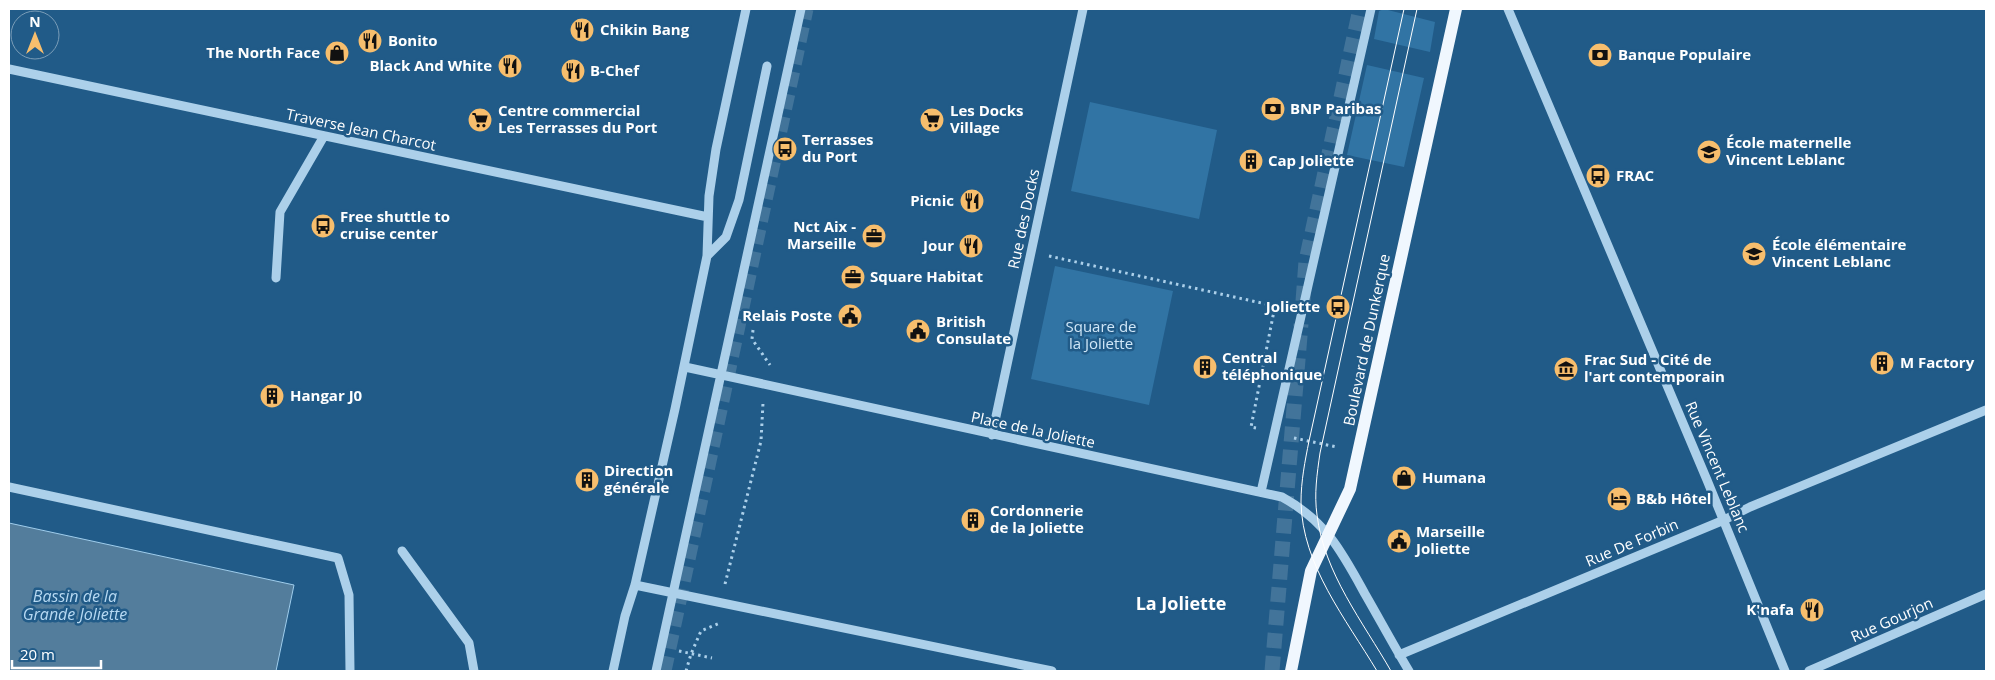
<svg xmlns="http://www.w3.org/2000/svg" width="1995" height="680" font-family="'Open Sans',sans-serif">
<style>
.green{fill:#3174a4}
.water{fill:#537d9c;stroke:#9fcdec}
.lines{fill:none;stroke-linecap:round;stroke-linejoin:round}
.highway-tunnel{stroke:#42749a;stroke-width:15;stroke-dasharray:15 8;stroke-linecap:butt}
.path{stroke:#acd0ea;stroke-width:3;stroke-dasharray:2.5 4;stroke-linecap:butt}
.minor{stroke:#acd0ea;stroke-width:9}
.major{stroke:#f0f7fe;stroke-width:12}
.tram{stroke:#fff;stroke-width:1}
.labels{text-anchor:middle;stroke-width:5;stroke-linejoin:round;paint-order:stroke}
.poi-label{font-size:15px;font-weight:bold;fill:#fff;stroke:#215b88;text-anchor:start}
.street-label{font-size:15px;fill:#fff;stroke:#215b88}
.park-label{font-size:15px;fill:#d0e7f8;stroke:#215b88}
.water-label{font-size:16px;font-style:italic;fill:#b7d9f2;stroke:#215b88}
.quarter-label{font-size:18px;font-weight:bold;fill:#fff;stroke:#215b88}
</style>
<rect width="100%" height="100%" fill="#215b88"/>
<path class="green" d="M1384 9 1435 22 1430 52 1374 39 1379 11Z
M1367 65 1424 78 1404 167 1347 155Z
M1090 102 1217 130 1199 219 1071 191Z
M1055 266 1173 291 1149 405 1031 379Z"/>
<path class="water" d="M9 523 294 585 276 671H9Z"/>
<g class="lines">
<path class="highway-tunnel" d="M1303 301 1306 261 1360 9
M664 671 806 9
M1272 671 1301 324"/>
<path class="path" d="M1049 256 1275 306 1251 427 1256 428
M753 330 752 339 770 365
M1294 438 1337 447
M725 584 761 441 763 403
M679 651 712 658
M686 671 691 654 701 631 720 623"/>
<path class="minor" d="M1508 9 1707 480 1785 671
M9 69 708 217
M707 256 726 237 739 200 767 66
M276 278 280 212 324 136
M685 367 1282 497C1326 521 1342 552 1365 594 1380 620 1394 646 1409 671
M992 435 1083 9
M9 487 338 558 349 595 350 671
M1261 492 1371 9
M402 551 469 643 474 671
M635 585 1052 671
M1399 655 1724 520 1750 507 1986 410
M613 671 625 616 635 585 675 409 707 256 709 196 716 149 746 9
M656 671 801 9
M1809 671 1986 594"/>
<path class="major" d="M1291 671 1311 571 1350 489 1456 9"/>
<path class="tram" d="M1377 671C1346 619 1302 565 1301 502 1301 481 1305 461 1309 441L1404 9
M1391 671C1363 622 1324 573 1317 515 1314 494 1317 474 1320 453L1417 9"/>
</g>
<defs>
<symbol id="restaurant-disc" viewBox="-11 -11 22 22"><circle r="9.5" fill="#f7be6d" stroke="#215b88"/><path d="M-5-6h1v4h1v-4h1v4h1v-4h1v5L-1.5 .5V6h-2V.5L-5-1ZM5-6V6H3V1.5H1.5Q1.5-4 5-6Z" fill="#111"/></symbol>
<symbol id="shop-disc" viewBox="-11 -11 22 22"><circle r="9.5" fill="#f7be6d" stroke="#215b88"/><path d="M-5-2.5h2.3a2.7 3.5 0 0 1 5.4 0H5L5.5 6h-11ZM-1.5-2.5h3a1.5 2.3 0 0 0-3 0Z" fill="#111"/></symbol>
<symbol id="bank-disc" viewBox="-11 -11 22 22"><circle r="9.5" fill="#f7be6d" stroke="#215b88"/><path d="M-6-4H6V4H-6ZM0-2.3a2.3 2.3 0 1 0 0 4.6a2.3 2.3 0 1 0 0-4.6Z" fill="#111"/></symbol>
<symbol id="supermarket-disc" viewBox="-11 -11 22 22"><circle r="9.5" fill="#f7be6d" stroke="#215b88"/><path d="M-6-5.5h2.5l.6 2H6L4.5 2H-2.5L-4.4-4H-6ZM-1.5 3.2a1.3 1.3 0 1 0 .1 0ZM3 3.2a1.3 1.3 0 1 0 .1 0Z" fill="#111"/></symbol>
<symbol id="bus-disc" viewBox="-11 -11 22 22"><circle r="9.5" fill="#f7be6d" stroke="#215b88"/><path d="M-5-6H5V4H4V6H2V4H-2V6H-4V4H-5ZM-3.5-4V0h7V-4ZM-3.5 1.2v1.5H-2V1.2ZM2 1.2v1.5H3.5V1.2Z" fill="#111"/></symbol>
<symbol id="school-disc" viewBox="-11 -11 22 22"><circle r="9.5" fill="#f7be6d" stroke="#215b88"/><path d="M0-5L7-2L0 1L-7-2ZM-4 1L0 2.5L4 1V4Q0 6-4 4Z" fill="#111"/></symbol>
<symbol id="building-disc" viewBox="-11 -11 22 22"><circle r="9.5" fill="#f7be6d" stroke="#215b88"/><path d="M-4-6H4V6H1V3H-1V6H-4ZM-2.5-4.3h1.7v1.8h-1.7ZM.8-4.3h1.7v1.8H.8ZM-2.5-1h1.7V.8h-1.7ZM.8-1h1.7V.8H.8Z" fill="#111"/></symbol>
<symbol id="office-disc" viewBox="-11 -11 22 22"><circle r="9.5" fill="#f7be6d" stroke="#215b88"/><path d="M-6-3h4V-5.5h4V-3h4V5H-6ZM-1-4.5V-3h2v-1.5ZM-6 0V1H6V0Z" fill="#111"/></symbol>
<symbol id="civic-disc" viewBox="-11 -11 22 22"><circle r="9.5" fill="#f7be6d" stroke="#215b88"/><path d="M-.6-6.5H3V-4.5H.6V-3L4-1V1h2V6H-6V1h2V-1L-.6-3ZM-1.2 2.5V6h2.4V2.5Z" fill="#111"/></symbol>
<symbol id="museum-disc" viewBox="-11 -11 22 22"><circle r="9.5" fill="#f7be6d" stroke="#215b88"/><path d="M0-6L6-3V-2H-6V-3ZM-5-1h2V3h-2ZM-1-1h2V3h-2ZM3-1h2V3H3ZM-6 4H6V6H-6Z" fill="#111"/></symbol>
<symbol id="hotel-disc" viewBox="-11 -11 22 22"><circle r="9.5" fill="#f7be6d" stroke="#215b88"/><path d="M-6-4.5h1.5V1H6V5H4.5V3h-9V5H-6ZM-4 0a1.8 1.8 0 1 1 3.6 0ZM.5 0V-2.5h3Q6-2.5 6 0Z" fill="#111"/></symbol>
</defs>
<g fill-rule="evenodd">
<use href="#restaurant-disc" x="568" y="16" width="28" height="28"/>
<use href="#restaurant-disc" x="356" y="27" width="28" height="28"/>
<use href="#shop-disc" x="323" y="39" width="28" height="28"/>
<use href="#bank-disc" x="1586" y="41" width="28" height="28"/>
<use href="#restaurant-disc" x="496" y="52" width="28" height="28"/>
<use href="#restaurant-disc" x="559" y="57" width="28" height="28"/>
<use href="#bank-disc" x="1259" y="95" width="28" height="28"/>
<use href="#supermarket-disc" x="466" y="106" width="28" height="28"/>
<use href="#supermarket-disc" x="918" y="106" width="28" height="28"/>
<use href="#bus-disc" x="771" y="135" width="28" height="28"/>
<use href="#school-disc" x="1695" y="138" width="28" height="28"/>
<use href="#building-disc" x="1237" y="147" width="28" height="28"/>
<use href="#bus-disc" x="1584" y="162" width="28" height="28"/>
<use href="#restaurant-disc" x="958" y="187" width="28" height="28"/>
<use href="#bus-disc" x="309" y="212" width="28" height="28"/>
<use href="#office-disc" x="860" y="222" width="28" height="28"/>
<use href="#restaurant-disc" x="957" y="232" width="28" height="28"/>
<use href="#school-disc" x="1740" y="240" width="28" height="28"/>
<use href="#office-disc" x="839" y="263" width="28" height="28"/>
<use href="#bus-disc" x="1324" y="293" width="28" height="28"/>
<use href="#civic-disc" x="836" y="302" width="28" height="28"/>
<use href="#civic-disc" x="904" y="317" width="28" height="28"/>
<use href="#building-disc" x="1868" y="349" width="28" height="28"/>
<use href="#building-disc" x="1191" y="353" width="28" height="28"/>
<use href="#museum-disc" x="1552" y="355" width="28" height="28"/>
<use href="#building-disc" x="258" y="382" width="28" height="28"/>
<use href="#shop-disc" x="1390" y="464" width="28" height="28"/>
<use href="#building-disc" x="573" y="466" width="28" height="28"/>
<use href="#hotel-disc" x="1605" y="485" width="28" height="28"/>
<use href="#building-disc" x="959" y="506" width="28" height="28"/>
<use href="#civic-disc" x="1385" y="527" width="28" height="28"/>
<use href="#restaurant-disc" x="1798" y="596" width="28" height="28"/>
</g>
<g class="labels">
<g class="poi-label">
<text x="600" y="35">Chikin Bang</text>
<text x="388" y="46">Bonito</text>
<text x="320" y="58" text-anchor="end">The North Face</text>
<text x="1618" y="60">Banque Populaire</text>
<text x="492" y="71" text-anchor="end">Black And White</text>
<text x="590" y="76">B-Chef</text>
<text x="1290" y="114">BNP Paribas</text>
<text x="498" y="116">Centre commercial<tspan x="498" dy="17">Les Terrasses du Port</tspan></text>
<text x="950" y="116">Les Docks<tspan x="950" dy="17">Village</tspan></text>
<text x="802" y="145">Terrasses<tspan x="802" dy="17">du Port</tspan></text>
<text x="1726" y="148">École maternelle<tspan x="1726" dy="17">Vincent Leblanc</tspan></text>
<text x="1268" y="166">Cap Joliette</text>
<text x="1616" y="181">FRAC</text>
<text x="954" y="206" text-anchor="end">Picnic</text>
<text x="340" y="222">Free shuttle to<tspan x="340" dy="17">cruise center</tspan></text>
<text x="856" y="232" text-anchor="end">Nct Aix -<tspan x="856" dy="17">Marseille</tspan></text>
<text x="1772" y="250">École élémentaire<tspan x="1772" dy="17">Vincent Leblanc</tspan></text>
<text x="954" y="251" text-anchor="end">Jour</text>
<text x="870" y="282">Square Habitat</text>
<text x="1320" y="312" text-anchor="end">Joliette</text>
<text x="832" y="321" text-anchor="end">Relais Poste</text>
<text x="936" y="327">British<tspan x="936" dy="17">Consulate</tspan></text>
<text x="1222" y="363">Central<tspan x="1222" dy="17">téléphonique</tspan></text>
<text x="1584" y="365">Frac Sud - Cité de<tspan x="1584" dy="17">l'art contemporain</tspan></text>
<text x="1900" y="368">M Factory</text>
<text x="290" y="401">Hangar J0</text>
<text x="604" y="476">Direction<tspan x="604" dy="17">générale</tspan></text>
<text x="1422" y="483">Humana</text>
<text x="1636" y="504">B&amp;b Hôtel</text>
<text x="990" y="516">Cordonnerie<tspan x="990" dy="17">de la Joliette</tspan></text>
<text x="1416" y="537">Marseille<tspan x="1416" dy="17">Joliette</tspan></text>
<text x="1794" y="615" text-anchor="end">K'nafa</text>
</g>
<g class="street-label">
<text transform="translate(361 130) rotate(12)" y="5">Traverse Jean Charcot</text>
<text transform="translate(1024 219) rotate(-78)" y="5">Rue des Docks</text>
<text transform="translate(1367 340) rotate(-78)" y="5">Boulevard de Dunkerque</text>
<text transform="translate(1033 430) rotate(12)" y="5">Place de la Joliette</text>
<text transform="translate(1717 467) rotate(67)" y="5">Rue Vincent Leblanc</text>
<text transform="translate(1632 543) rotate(-23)" y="5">Rue De Forbin</text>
<text transform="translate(1892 620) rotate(-24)" y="5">Rue Gourjon</text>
</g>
<g class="park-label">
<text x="1101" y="332">Square de<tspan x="1101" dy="17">la Joliette</tspan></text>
</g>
<g class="water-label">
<text x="75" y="602">Bassin de la<tspan x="75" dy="18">Grande Joliette</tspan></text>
</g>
<g class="quarter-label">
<text x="1181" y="610">La Joliette</text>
</g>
</g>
<rect width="1995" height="680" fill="none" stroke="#ffffff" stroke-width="20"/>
<g transform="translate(35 35)"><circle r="24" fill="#215b88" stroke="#7a9db8"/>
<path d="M0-4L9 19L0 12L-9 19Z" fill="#f7be6d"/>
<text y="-8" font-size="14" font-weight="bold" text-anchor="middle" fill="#ffffff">N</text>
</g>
<path d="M12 660v8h89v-8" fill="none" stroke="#ffffff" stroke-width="2.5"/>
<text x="20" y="660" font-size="15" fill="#ffffff" stroke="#215b88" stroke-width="4" paint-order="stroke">20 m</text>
</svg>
